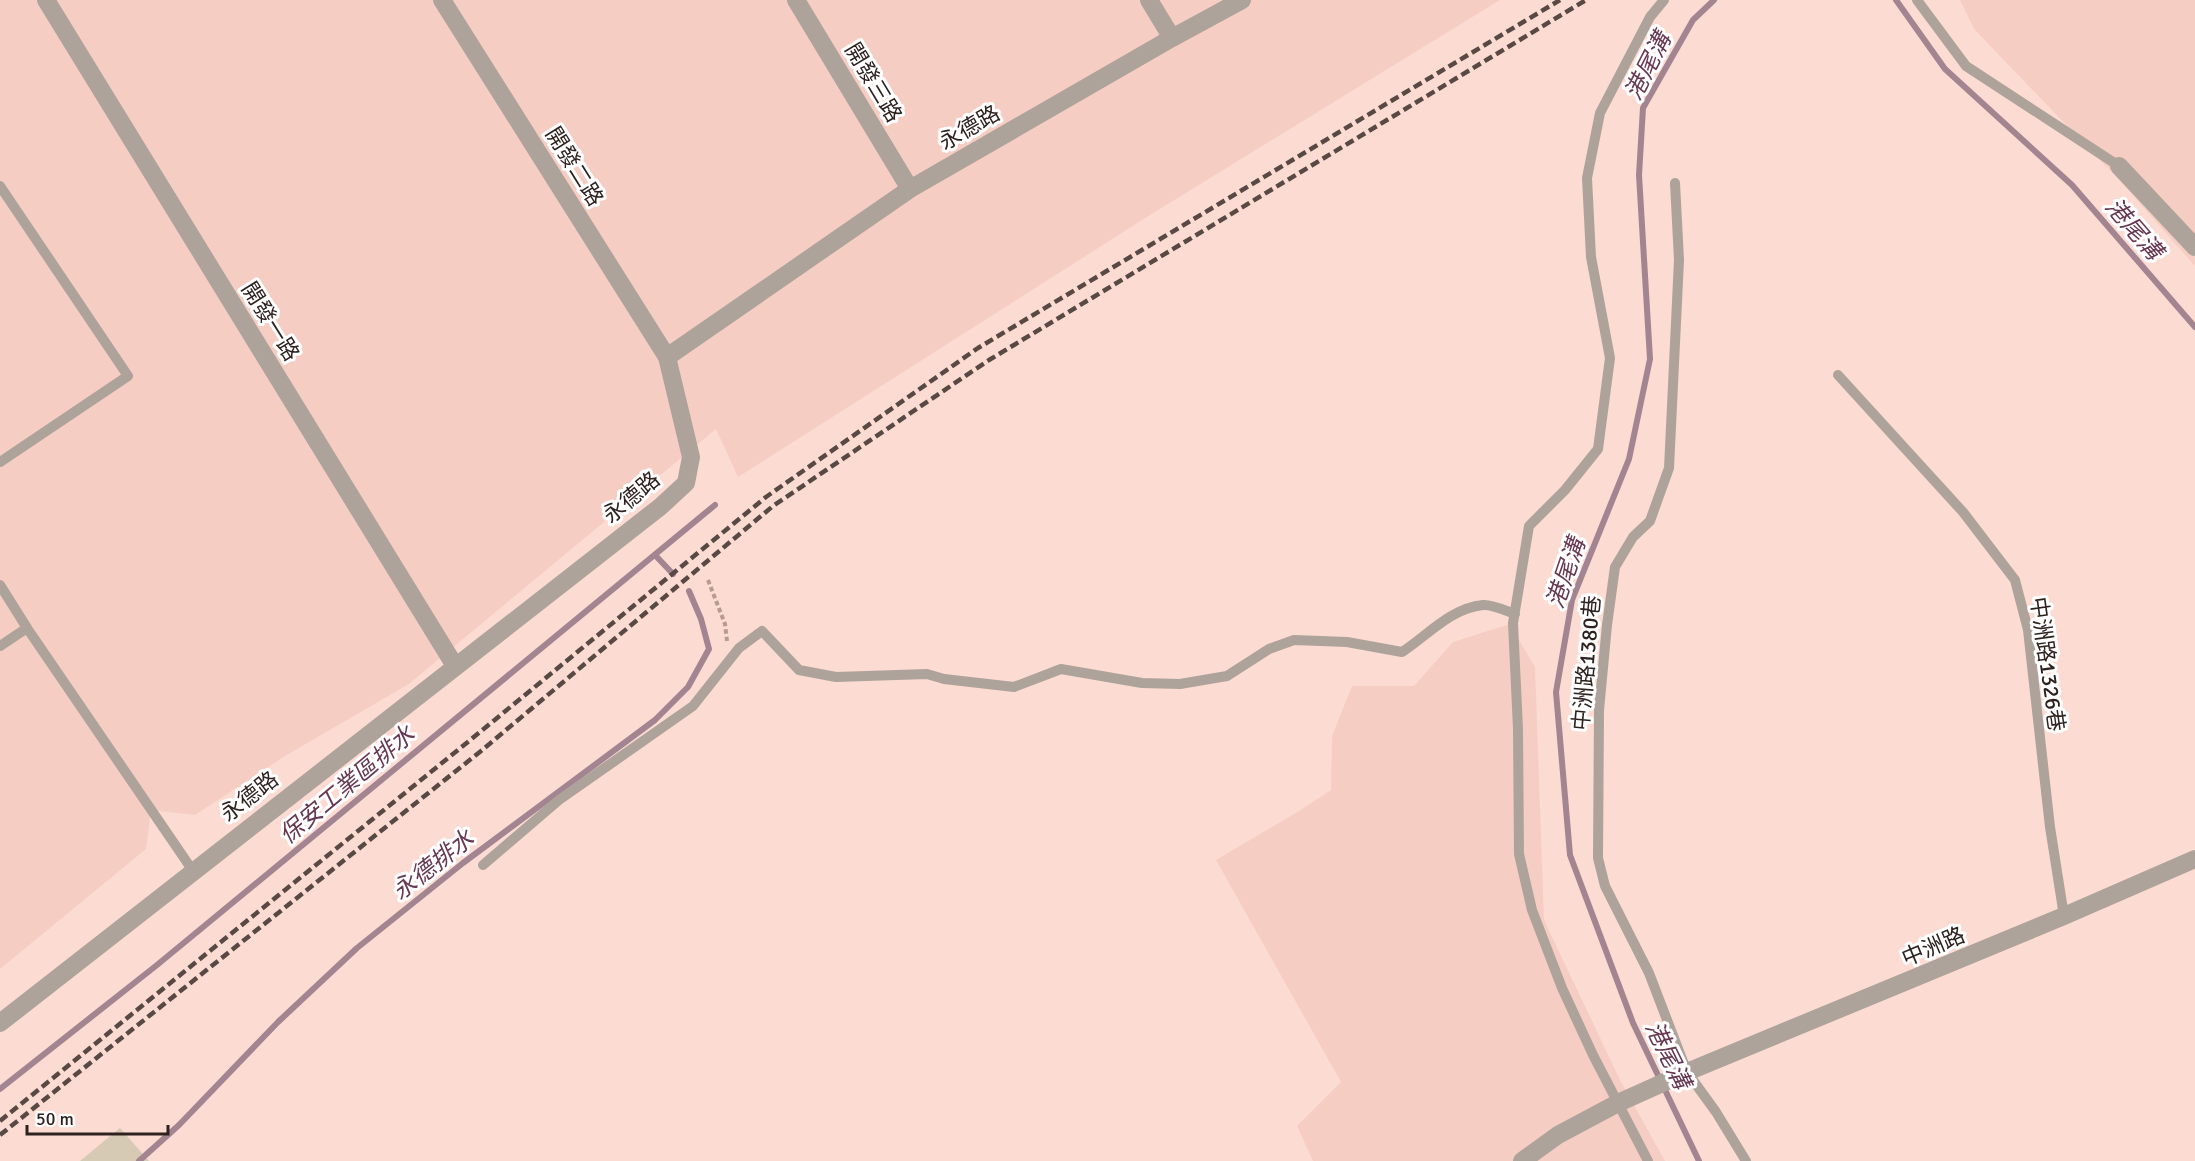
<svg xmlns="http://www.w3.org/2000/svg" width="2195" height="1161" font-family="Signika,'Noto Sans TC',sans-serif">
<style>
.built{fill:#f6cdc3}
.green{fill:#d6cab4}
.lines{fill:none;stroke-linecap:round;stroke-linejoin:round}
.stream{stroke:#a28590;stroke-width:6}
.path{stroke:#b49b94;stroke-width:4;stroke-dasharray:4.5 3;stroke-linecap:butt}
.service{stroke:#aea39a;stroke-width:10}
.minor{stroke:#aea39a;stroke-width:18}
.tertiary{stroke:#aea39a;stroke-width:18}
.rail{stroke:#594944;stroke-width:4.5;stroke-dasharray:9 4.5;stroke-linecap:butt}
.labels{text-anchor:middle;stroke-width:6;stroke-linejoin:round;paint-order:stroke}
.street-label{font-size:22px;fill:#2e221f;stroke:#fff}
.water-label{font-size:24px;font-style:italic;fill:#673851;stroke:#fff}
</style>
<rect width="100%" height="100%" fill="#fcdbd2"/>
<path class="built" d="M0 0H1500L1150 215 738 477 716 429 409 684 285 756 195 815 151 810 146 849 0 969Z
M1960 0H2195V266L2122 183 1974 29Z
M1513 623 1515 633 1535 667 1544 920 1620 1080 1665 1161H1313L1297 1126 1341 1082 1216 860 1299 811 1331 790 1332 736 1352 686H1414L1453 642Z"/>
<path class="green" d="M120 1128 149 1161H80Z"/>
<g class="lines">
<path class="stream" d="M1896 0 1945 69 2072 185 2195 327
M655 555 673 574
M0 1089 157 965 715 505
M139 1161 179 1125 278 1022 357 948 463 863 655 720 688 687 709 649 701 619 689 591
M1699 1161 1633 1023 1570 855 1556 692 1572 600 1629 459 1650 359 1639 175 1643 108 1693 20 1714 0"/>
<path class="path" d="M708 580 725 624 727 641"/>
<path class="service" d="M1917 0 1966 66 2119 166
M1675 183 1679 260 1669 468 1650 521 1633 537 1615 567 1607 625 1599 710 1598 858 1605 886 1649 973 1687 1072 1716 1112 1746 1161
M0 186 128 376 0 462
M1838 375 1963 512 2015 580 2028 630 2050 827 2064 916
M0 585 27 628
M0 646 27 628 193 871
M483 865 559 800 693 706 739 648 762 631 799 670 836 677 927 674 944 679 1014 687 1061 669 1142 683 1180 684 1227 676 1269 649 1294 640 1347 642 1402 652C1428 635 1451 608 1483 605 1492 604 1506 611 1515 614
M1648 1161 1593 1055 1562 988 1532 910 1519 854 1518 729 1513 623 1529 526 1565 490 1598 449 1610 358 1591 257 1587 178 1600 113 1650 17 1664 0"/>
<path class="minor" d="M46 0 455 666
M442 0 667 357
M796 0 910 189
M1149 0 1172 38
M2119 166 2195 247
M0 1023 660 507 686 483 691 457 667 357 910 189 1172 38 1242 0"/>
<path class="tertiary" d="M1522 1161 1558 1135 1618 1103 1687 1072 2064 916 2195 859"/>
<path class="rail" d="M0 1121 469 741 766 497 978 348 1560 0
M0 1135 481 751 773 506 989 360 1586 0"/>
</g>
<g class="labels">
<g class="street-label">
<text transform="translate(874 82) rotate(59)" y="8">開發三路</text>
<text transform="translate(969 127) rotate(-30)" y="8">永德路</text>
<text transform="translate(575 166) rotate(58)" y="8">開發二路</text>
<text transform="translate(271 321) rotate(58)" y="8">開發一路</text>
<text transform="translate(631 497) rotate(-40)" y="8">永德路</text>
<text transform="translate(1586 663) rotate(-85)" y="8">中洲路1380巷</text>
<text transform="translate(2048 664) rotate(82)" y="8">中洲路1326巷</text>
<text transform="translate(249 796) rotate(-38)" y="8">永德路</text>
<text transform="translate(1933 946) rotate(-23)" y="8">中洲路</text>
</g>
<g class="water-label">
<text transform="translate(1648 66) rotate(-63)" y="8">港尾溝</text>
<text transform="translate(2134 229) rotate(49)" y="8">港尾溝</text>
<text transform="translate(1566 573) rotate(-71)" y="8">港尾溝</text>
<text transform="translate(347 785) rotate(-40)" y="8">保安工業區排水</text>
<text transform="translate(433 865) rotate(-38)" y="8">永德排水</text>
<text transform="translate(1668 1055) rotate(64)" y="8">港尾溝</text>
</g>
</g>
<path d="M27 1125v9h141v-9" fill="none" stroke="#2e221f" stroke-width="3"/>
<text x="36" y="1125" font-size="18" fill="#2e221f" stroke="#ffffff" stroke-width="4.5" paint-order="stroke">50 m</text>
</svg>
